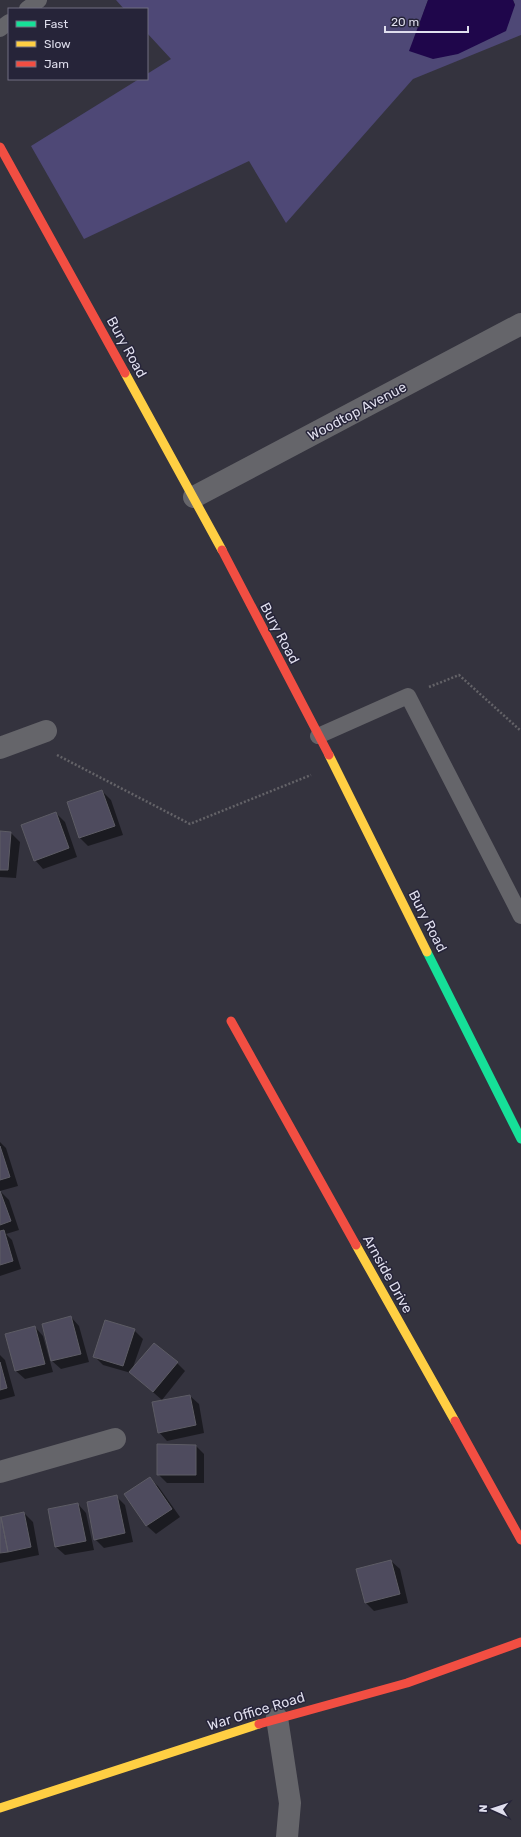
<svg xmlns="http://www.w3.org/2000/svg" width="521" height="1837" font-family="Rubik,sans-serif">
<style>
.green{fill:#4e4876}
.water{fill:#1f064b}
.shadow{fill:#0007}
.building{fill:#4e4b5e;stroke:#5d5c65}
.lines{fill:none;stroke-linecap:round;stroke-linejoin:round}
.path{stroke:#646368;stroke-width:2.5;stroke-dasharray:2 2;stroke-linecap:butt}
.lane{stroke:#65656a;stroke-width:16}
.street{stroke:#65656a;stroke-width:22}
.fast{stroke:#16e098;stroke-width:9}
.slow{stroke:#ffcf43;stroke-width:9}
.jam{stroke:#f24e42;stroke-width:9}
.labels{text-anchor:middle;stroke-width:3;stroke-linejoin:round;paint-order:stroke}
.street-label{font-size:14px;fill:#dfdeed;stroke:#262439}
</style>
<rect width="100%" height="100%" fill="#34333e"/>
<path class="green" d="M116 0H428L410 51 515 5 513 0H521V35L413 79 286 223 249 161 84 239 31 146 139 79H147V74L171 59 147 33V9H124Z"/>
<path class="water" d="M428 0H513L515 5 506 31 458 54 433 59 409 51Z"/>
<path class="shadow" d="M102 791 111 800 123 835 88 846 80 838 68 802Z
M56 813 65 822 77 857 43 869 35 860Z
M0 832 11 833 20 842 16 878 0 877Z
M0 1142 6 1148 18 1186 0 1191 9 1200 19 1230 6 1234 12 1240 21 1269 0 1276Z
M71 1317 79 1326 89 1362 61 1369 52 1361 43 1325Z
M35 1327 43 1336 53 1372 25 1379 16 1371 6 1334Z
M134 1330 143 1339 132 1370 177 1363 185 1371 162 1400 131 1373 103 1365 95 1357Z
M0 1355 5 1360 15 1396 0 1400Z
M190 1396 199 1404 204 1433 167 1441 159 1432Z
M196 1446 204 1454V1483H167L158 1474Z
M149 1478 158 1486 180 1517 156 1534 147 1526 126 1495Z
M116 1496 125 1505 133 1542 104 1548 95 1539Z
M78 1504 86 1513 94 1550 65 1555 56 1547 49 1510Z
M24 1513 33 1522 39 1555 0 1563V1518Z
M391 1561 400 1569 408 1603 374 1611 366 1603Z"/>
<path class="building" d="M102 790 115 826 79 838 67 802Z
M56 812 69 848 34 861 21 825Z
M0 831 11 832 8 870H0Z
M0 1146 10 1177 0 1180Z
M0 1191 11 1221 0 1225Z
M4 1230 13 1261 0 1265V1231Z
M71 1316 81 1354 51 1361 42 1324Z
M105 1320 135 1329 123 1366 93 1357Z
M35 1326 45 1364 15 1371 5 1334Z
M154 1343 178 1362 153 1392 129 1372Z
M0 1362 7 1388 0 1390Z
M190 1395 196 1425 158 1433 152 1402Z
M157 1444 196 1445V1475H157Z
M150 1477 172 1509 146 1526 124 1494Z
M117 1495 125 1533 94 1540 87 1502Z
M78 1503 86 1541 55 1547 48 1509Z
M24 1512 31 1547 8 1552 1 1517Z
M0 1517H1L8 1552 0 1553Z
M391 1560 400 1594 365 1603 356 1569Z"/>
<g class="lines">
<path class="path" d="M429 687 459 675 521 731
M57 755 190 824 311 775"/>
<path class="lane" d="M27 9 39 0
M0 29 9 22
M318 736 408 696 521 916"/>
<path class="street" d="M194 497 521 324
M0 748 46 731
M0 1472 115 1439
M277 1718 290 1803 287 1837"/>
<path class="fast" d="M427 952 521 1139"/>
<path class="slow" d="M125 373 222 550
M329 755 427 952
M356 1245 455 1421
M0 1808 259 1724"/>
<path class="jam" d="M0 147 125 373
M222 550 329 755
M231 1021 356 1245
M455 1421 521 1540
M259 1724 407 1683 521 1642"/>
</g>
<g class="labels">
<g class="street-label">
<text transform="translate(127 347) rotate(61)" y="5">Bury Road</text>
<text transform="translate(357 411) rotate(-28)" y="5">Woodtop Avenue</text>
<text transform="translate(280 633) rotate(62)" y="5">Bury Road</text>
<text transform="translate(428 921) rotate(63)" y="5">Bury Road</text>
<text transform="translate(388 1274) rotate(61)" y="5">Arnside Drive</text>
<text transform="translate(256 1711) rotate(-17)" y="5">War Office Road</text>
</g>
</g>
<rect x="8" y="8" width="140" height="72" fill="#262439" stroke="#706e81"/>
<rect x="16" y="21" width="20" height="6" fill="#16e098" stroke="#706e81"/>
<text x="44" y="28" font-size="12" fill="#dfdeed">Fast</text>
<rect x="16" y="41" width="20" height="6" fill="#ffcf43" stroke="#706e81"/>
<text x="44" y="48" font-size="12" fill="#dfdeed">Slow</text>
<rect x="16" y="61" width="20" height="6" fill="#f24e42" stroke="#706e81"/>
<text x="44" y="68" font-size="12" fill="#dfdeed">Jam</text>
<g transform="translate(493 1809) rotate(273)" stroke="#262439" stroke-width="3" paint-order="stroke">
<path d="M0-3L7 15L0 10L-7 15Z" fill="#dfdeed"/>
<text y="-6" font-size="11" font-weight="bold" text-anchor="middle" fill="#dfdeed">N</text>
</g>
<path d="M385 26v6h83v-6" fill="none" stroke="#dfdeed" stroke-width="2"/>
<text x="391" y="26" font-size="12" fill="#dfdeed" stroke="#262439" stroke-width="3" paint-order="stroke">20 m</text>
</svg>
